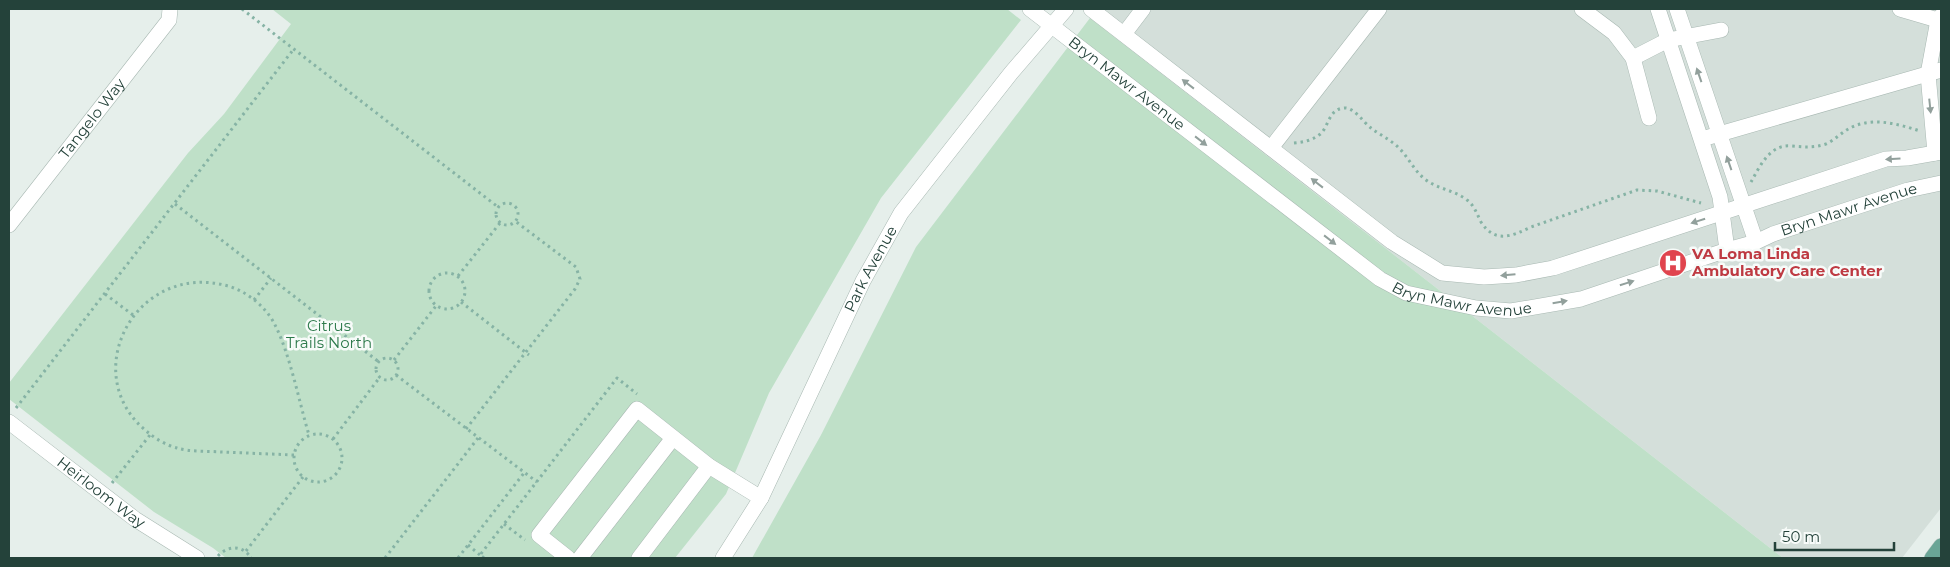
<svg xmlns="http://www.w3.org/2000/svg" width="1950" height="567" font-family="Montserrat,sans-serif">
<style>
.built{fill:#d4dfda}
.green{fill:#bfe0c8}
.lines{fill:none;stroke-linecap:round;stroke-linejoin:round}
.minor-casing{stroke:#a8b8b2;stroke-width:16}
.major-casing{stroke:#c2cac8;stroke-width:16}
.path{stroke:#86b3a5;stroke-width:3;stroke-dasharray:2.5 4;stroke-linecap:butt}
.minor{stroke:#fff;stroke-width:15}
.major{stroke:#6aa596;stroke-width:15}
.oneway{fill:#92a09c}
.labels{text-anchor:middle;stroke-width:5;stroke-linejoin:round;paint-order:stroke}
.street-label{font-size:15px;fill:#24423a;stroke:#f7fbf9}
.health-label{font-size:15px;font-weight:bold;fill:#be3a42;stroke:#f7fbf9;text-anchor:start}
.park-label{font-size:15px;fill:#2d7a4b;stroke:#f7fbf9}
</style>
<rect width="100%" height="100%" fill="#e6efeb"/>
<path class="built" d="M1097 9H1941V508L1902 558H1783L1090 18Z"/>
<path class="green" d="M272 9H1007L1021 20 881 198 769 393 726 494 675 558H226L213 548 154 512 9 399V383L188 153 224 114 291 24Z
M1090 18 1783 558H752L821 435 916 247Z"/>
<g class="lines">
<defs>
<g id="minor">
<path id="s1" d="M1030 9 1380 279 1406 293 1476 308 1511 311 1581 299 1727 250 1756 242 1773 234 1908 190 1941 183"/>
<path d="M1091 9 1392 242 1442 273 1484 277 1516 275 1553 268 1886 159 1907 158 1941 152"/>
<path d="M1582 9 1614 33 1633 58 1649 118"/>
<path d="M1658 9 1720 197 1727 250"/>
<path d="M1677 9 1756 242"/>
<path d="M1900 9 1941 21"/>
<path d="M1124 34 1143 9"/>
<path d="M1633 58 1668 40 1721 30"/>
<path d="M1702 139 1941 70"/>
<path d="M1271 148 1379 9"/>
<path d="M1935 153 1928 74 1938 20 1941 16"/>
<path id="s2" d="M9 225 169 20 170 9"/>
<path id="s3" d="M9 422 135 519 197 558"/>
<path d="M568 558 539 535 637 409 709 466 761 498"/>
<path d="M580 558 673 438"/>
<path d="M639 558 709 466"/>
<path id="s4" d="M723 558 761 498 863 281 901 213 1011 73 1066 9"/>
</g>
<path id="major" d="M1932 558 1941 546"/>
</defs>
<use href="#minor" class="minor-casing"/>
<use href="#major" class="major-casing"/>
<path class="path" d="M242 9 498 207
M1294 143C1303 142 1311 141 1319 135 1329 128 1328 109 1344 108 1354 107 1363 122 1371 128 1380 135 1391 140 1399 148 1409 158 1414 171 1426 180 1438 189 1454 190 1467 200 1474 205 1477 214 1481 222 1495 244 1512 236 1531 227L1637 190 1657 191 1701 203
M1751 182C1760 166 1770 144 1791 146 1803 147 1814 148 1826 144 1835 140 1843 131 1852 127 1874 117 1898 124 1920 131
M496 214a11 11 0 1 1 22 0a11 11 0 1 1-22 0Z
M175 204 379 362
M429 291a18 18 0 1 1 36 0a18 18 0 1 1-36 0Z
M458 276 500 223
M105 294 133 315
M254 300 271 278
M461 302 529 355
M376 369a11 11 0 1 1 22 0a11 11 0 1 1-22 0Z
M394 360 436 306
M396 375 537 482
M16 408 293 50
M466 429 575 289 580 279 576 267 515 221
M294 458a24 24 0 1 1 48 0a24 24 0 1 1-48 0Z
M333 439 380 377
M294 455C270 454 246 453 222 452 208 451 190 452 177 448 168 446 156 439 150 434 74 377 135 260 228 286 246 291 265 306 274 323 290 353 299 402 309 435
M112 483 150 435
M504 524 525 540
M468 545 480 555
M246 551 303 477
M218 556C228 545 243 545 251 558
M385 558 478 438
M458 558 524 473
M484 558 480 555 617 378 637 394"/>
<use href="#minor" class="minor"/>
<use href="#major" class="major"/>
</g>
<defs><path id="oneway-solid" d="M-6-.8H1V-3.2L6.5 0L1 3.2V.8H-6Z" transform="scale(1.25)"/></defs>
<g class="oneway">
<use href="#oneway-solid" transform="translate(1699 75) rotate(-109)"/>
<use href="#oneway-solid" transform="translate(1188 84) rotate(-142)"/>
<use href="#oneway-solid" transform="translate(1930 106) rotate(84)"/>
<use href="#oneway-solid" transform="translate(1201 141) rotate(38)"/>
<use href="#oneway-solid" transform="translate(1893 159) rotate(176)"/>
<use href="#oneway-solid" transform="translate(1729 163) rotate(-109)"/>
<use href="#oneway-solid" transform="translate(1317 183) rotate(-142)"/>
<use href="#oneway-solid" transform="translate(1698 221) rotate(162)"/>
<use href="#oneway-solid" transform="translate(1330 240) rotate(38)"/>
<use href="#oneway-solid" transform="translate(1508 275) rotate(175)"/>
<use href="#oneway-solid" transform="translate(1627 283) rotate(-18)"/>
<use href="#oneway-solid" transform="translate(1560 302) rotate(-10)"/>
</g>
<defs>
<symbol id="hospital-disc" viewBox="-11 -11 22 22"><circle r="9.5" fill="#e0444e" stroke="#f7fbf9"/><path d="M-5-5h3v3.5h4V-5h3V5h-3V1.5h-4V5h-3Z" fill="#fff"/></symbol>
</defs>
<g fill-rule="evenodd">
<use href="#hospital-disc" x="1657" y="247" width="32" height="32"/>
</g>
<g class="labels">
<g class="street-label">
<text dy="5" stroke="none"><textPath href="#s1" startOffset="122">Bryn Mawr Avenue</textPath></text>
<text dy="5" stroke="none"><textPath href="#s2" startOffset="135">Tangelo Way</textPath></text>
<text dy="5" stroke="none"><textPath href="#s1" startOffset="932">Bryn Mawr Avenue</textPath></text>
<text dy="5" stroke="none"><textPath href="#s4" startOffset="325">Park Avenue</textPath></text>
<text dy="5" stroke="none"><textPath href="#s1" startOffset="528">Bryn Mawr Avenue</textPath></text>
<text dy="5" stroke="none"><textPath href="#s3" startOffset="116">Heirloom Way</textPath></text>
</g>
<g class="health-label">
<text x="1692" y="259">VA Loma Linda<tspan x="1692" dy="17">Ambulatory Care Center</tspan></text>
</g>
<g class="park-label">
<text x="329" y="331">Citrus<tspan x="329" dy="17">Trails North</tspan></text>
</g>
</g>
<rect width="1950" height="567" fill="none" stroke="#24423a" stroke-width="20"/>
<path d="M1775 542v8h119v-8" fill="none" stroke="#24423a" stroke-width="2.5"/>
<text x="1782" y="542" font-size="15" fill="#24423a" stroke="#f7fbf9" stroke-width="4" paint-order="stroke">50 m</text>
</svg>
